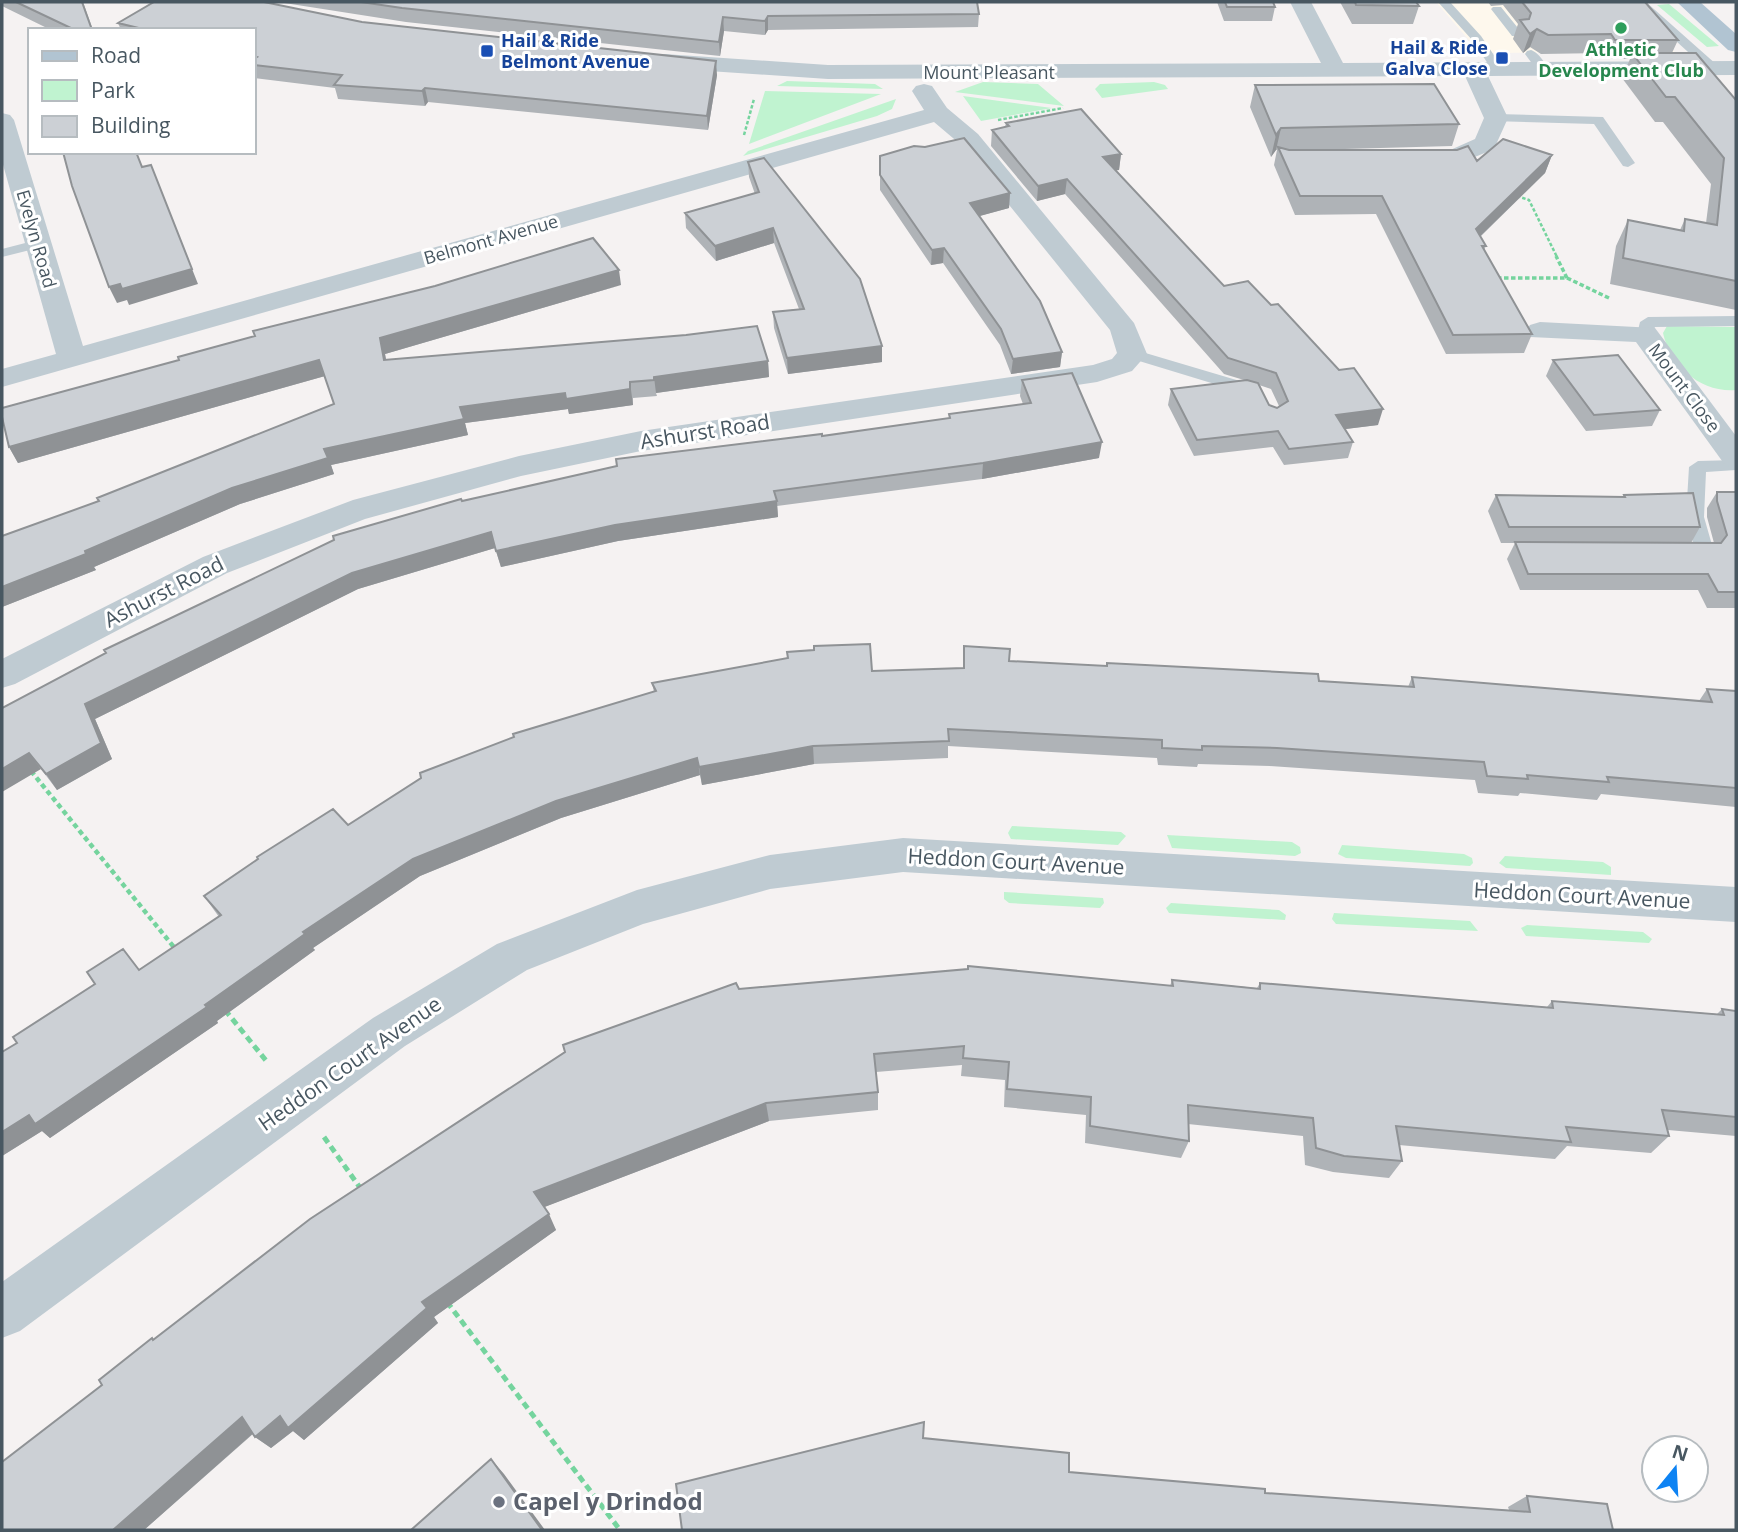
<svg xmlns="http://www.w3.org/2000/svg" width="1738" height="1532" font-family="'Open Sans',sans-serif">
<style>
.commercial{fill:#fef8ed}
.green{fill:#c0f3d0}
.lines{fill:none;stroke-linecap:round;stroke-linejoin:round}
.path-far3{stroke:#75d49e;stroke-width:2.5;stroke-dasharray:3.5 2;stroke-linecap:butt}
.path-far2{stroke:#75d49e;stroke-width:3.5;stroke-dasharray:4.5 2.5;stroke-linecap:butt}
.path-far1{stroke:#75d49e;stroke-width:4.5;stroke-dasharray:5 3.5;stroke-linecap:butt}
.path{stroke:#75d49e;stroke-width:5;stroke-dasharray:7 4.5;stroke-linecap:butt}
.service{fill:#bfcbd2;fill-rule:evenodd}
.minor{fill:#bfcbd2;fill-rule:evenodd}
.primary{fill:#b1c4d2;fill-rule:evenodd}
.wall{fill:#afb3b7;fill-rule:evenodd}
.shaded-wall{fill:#8f9295}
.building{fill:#ccd0d5;stroke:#8f9295;stroke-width:2}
.leisure-dot{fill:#2e9e5b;stroke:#fff;stroke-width:2.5}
.transit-dot{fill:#1a4fb4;stroke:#fff;stroke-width:2.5}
.worship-dot{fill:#6b7280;stroke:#fff;stroke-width:2.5}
.labels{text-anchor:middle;stroke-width:6;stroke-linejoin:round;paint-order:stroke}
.far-transit-label{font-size:18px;font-weight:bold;fill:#164399;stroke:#fff;text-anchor:start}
.far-leisure-label{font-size:18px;font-weight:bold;fill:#27864d;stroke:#fff}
.far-street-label{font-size:18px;fill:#485761;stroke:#fff}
.street-label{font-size:21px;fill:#485761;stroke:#fff}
.near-worship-label{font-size:24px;font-weight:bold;fill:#5b616d;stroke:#fff;text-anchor:start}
</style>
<rect width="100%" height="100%" fill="#f5f2f2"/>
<path class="commercial" d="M1436 2H1616L1675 52 1480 53Z"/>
<path class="green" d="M1669 4 1719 46 1707 47 1657 5Z
M787 81 875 84 883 89 777 86Z
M983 82 1038 84 1064 106 955 92Z
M1154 82 1165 85 1168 89 1102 98 1095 89 1100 84Z
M765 91 881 94 749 144Z
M963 96 1052 108 981 121Z
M896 99 892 109 877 116 743 156 748 151Z
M1667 326 1736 327V390C1701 393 1670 366 1663 333Z
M1012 826 1121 832 1126 836 1118 845 1011 839 1008 833Z
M1167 835 1292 842 1300 847 1301 853 1295 856 1172 848Z
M1342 845 1464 854 1472 858 1473 863 1470 866 1346 858 1338 854Z
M1505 856 1603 862 1611 867V875L1506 868 1499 863Z
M1004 892 1103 898 1104 903 1100 908 1009 903 1004 899Z
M1171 903 1279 910 1286 915 1285 920 1169 913 1166 908Z
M1334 913 1470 921 1478 931 1336 924 1332 919Z
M1527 925 1643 932 1652 939 1649 943 1526 936 1521 928Z"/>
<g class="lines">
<path class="path-far3" d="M998 120 1063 108
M744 135 754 99
M1517 196 1529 200 1557 257"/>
<path class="path-far2" d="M1497 278H1567L1556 256
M1567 278 1609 298"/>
<path class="path-far1" d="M31 771 177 951"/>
<path class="path" d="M225 1010 268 1063
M324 1137 361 1189
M447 1302 620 1530"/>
<path class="service" d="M1438 2H1450L1481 36 1504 70 1502 73H1494L1473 41Z
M1633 2H1646L1717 65V71H1709Z
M1493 7H1501L1522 33 1520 36H1512L1491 9Z
M1531 50C1538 52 1549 66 1547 73H1539L1525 54 1527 51Z
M1496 114 1603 117 1635 163 1628 167 1623 166 1594 124 1491 121V115Z
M37 240 42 241 44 244 42 247 2 257V249Z
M1736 316V326L1655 327 1651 337 1645 339 1637 334 1640 322 1648 317Z
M1132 349 1260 387 1262 391 1254 396 1126 357 1124 354 1126 351Z
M1736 460V470L1706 472 1704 517 1714 552 1711 556H1683L1680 552 1683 548 1694 546 1686 517 1689 467 1698 461Z"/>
<path class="minor" d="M1290 2H1311L1343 63 1736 61V75L1488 76 1508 118 1494 149C1466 161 1441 171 1411 163L1408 158 1411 153 1448 151 1475 139 1484 118 1465 76 828 79 664 68 656 66 653 61 656 56 664 54 828 65 1321 63Z
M924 84 932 86 947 108 978 134 1134 323 1147 354 1132 371 1097 382 641 451 521 476 365 519 227 573 15 684 2 688V659L203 557 353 500 519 456 641 431 1093 365 1112 359 1117 353 1110 330 960 144 934 122 2 387V369L56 354 2 161V113L10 115 14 120 83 346 924 110 912 91 916 86Z
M1540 322 1655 328 1736 436V468L1725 465 1636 342 1530 337 1526 331 1530 325Z
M903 838 1736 887V922L903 872 770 889 643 924 527 970 405 1046 20 1331 2 1338V1282L373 1018 497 944 637 890 770 855Z"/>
<path class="primary" d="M1677 2H1700L1736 34V52L1728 50Z"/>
</g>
<path class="wall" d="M2 2H83L93 30H51L2 6Z
M278 2H977L979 14 978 27 768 30 765 35 724 31 720 56 406 22Z
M1217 2H1273L1275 7 1272 21H1224Z
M1340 2H1416L1419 6 1413 24H1352Z
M1488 2H1645L1678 40 1672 53 1736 100V310L1610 284 1616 246 1628 220 1680 230 1685 219 1706 223 1711 184 1663 122H1655L1622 78 1630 59H1608L1603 53 1541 54 1530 47 1523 53 1513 39 1518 24 1503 5 1491 6Z
M362 22 717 75 708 130 428 102 425 106 338 99 335 88 254 78V30H121L118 23Z
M1255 85 1459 124 1452 146 1309 150 1477 161 1552 155 1545 173 1480 237 1486 246 1484 250 1532 334 1524 353 1446 354 1376 214 1295 215 1274 165 1277 150H1276L1271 157 1250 107Z
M1006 123 1121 154 1119 170H1115L1224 286 1378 425 1345 429 1353 442 1348 458 1284 465 1273 447 1194 456 1168 405 1171 389 1244 380 1224 374 1065 194 1037 201 991 146 992 130 1005 127ZM1259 385 1271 389 1279 406 1277 408 1269 405Z
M880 156 1010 193 1009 208 979 216 1062 352 1060 367 1011 374 1000 345 943 263 931 265 880 190Z
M748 162 882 346V362L788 374 774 328 773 312 799 309 774 243 716 261 686 228 685 213 755 194 749 177Z
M621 285 385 354 386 360 768 361 769 377 656 393 657 396 633 398V405L569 414 568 409 465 423 468 435 331 465 334 474 240 504 94 567 96 570 2 607 99 501 334 404 325 376 18 463 9 447Z
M1553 360 1660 410 1652 426 1586 431 1546 376Z
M1022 380 1099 458 982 479 777 506 778 517 618 541 501 567 495 548 358 589 95 719 112 759 57 790 41 769 2 708 462 501 822 436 949 418V414L1023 404 1020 396Z
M1717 492H1736V608H1707L1698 590H1520L1507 559 1515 543H1501L1488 511 1496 495 1623 497 1624 495 1700 527 1691 543H1714L1707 517V508Z
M964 646 1009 661 1106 666 1107 663 1319 681 1408 687 1412 677 1699 701 1707 689 1736 691V807L1601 794 1597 800 1520 793 1518 796 1478 793 1475 780 1270 766 1198 764 1197 767 1158 765 1157 758 948 746V758L814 764 702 785 700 775 561 818 420 876 313 948 315 950 217 1021 218 1023 50 1138 42 1131 2 1156V1052L139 970 219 917 204 896 348 825 654 692 652 683 872 671 963 668Z
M1172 980 1257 988 1260 983 1547 1007 1552 1001 1717 1014 1722 1009 1736 1011V1136L1668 1130 1669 1136 1651 1153 1567 1146 1555 1159 1399 1145 1402 1161 1389 1178 1333 1172 1305 1165 1303 1136 1188 1124 1189 1141 1181 1158 1085 1143 1086 1115 1004 1107 1005 1080 961 1076 962 1065 876 1072 878 1092V1110L769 1121 544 1207 556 1230 434 1317 438 1323 304 1440 293 1431 271 1448 255 1437 253 1434 144 1530H2L19 1449 102 1385 152 1338 154 1339 739 989 1170 986Z
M923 1438 1069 1472 1265 1493 1509 1510 1508 1507 1527 1496 1613 1530H682Z"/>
<path class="shaded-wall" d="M768 16V30L765 35V21Z
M723 17 724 31 720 56 719 42Z
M1537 29 1530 47 1523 53 1530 34Z
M716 61 717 75 708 130 707 116Z
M425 88 428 102 425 106 422 91Z
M1281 128 1276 150 1271 157 1276 135Z
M1121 154 1119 170 1101 173 1103 157Z
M1552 155 1545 173 1469 247 1476 229Z
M151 165 198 284 129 305 127 300 117 303 109 287 120 284Z
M1067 179 1065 194 1037 201 1038 186Z
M1010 193 1009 208 969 219 970 203Z
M773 228 774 243 716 261 715 246Z
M944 248 943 263 931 265 932 250Z
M619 270 621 285 385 354 389 376 384 360 380 338Z
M882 346V362L788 374 787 358Z
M1062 352 1060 367 1011 374 1013 359Z
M319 360 325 376 18 463 9 447Z
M768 361 769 377 656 393 654 377Z
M630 382 633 405 569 414 568 409 465 423 468 435 331 465 334 474 240 504 94 567 96 570 2 607V587L324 449 460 407Z
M1383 409 1378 425 1330 431 1336 415Z
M1102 442 1099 458 982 479 983 463Z
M777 501 778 517 618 541 501 567 496 551 615 525Z
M491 532 495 548 358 589 95 719 112 759 57 790 46 774 85 704 352 573Z
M813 746 814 764 702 785 699 767Z
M29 753 41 769 2 792V769Z
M697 758 700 775 561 818 420 876 313 948 315 950 217 1021 218 1023 50 1138 42 1131 2 1156V1132L205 1005 303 932 413 859 556 801Z
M766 1103 769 1121 542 1208 534 1192Z
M549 1214 556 1230 434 1317 438 1323 304 1440 293 1431 271 1448 255 1437 422 1302Z
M242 1417 258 1429 144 1530H113Z
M491 1459 504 1474 545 1530H542Z"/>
<path class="building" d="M16 2H82L92 30H75Z
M154 2H264L362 22 716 61 707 116 425 88 422 91 334 85 342 75 254 65V59L257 57 254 56V30H147L118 23Z
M361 2H977L979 14 768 16 765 21 723 17 719 42 402 8Z
M1225 2H1273L1275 7H1227Z
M1355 2H1416L1419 6 1356 5Z
M1522 2H1645L1678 40H1615L1611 34 1548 35 1537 29 1530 34 1520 20 1529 19 1531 13Z
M1632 53H1696L1736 100V281L1623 258 1628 220 1684 231 1685 219 1717 225 1724 158 1675 97H1666Z
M1434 84 1459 124 1281 128 1276 135 1255 85Z
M1081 109 1121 154 1103 157 1224 286 1248 281 1271 305 1278 304 1339 370 1354 368 1383 409 1336 415 1353 442 1289 449 1278 431 1197 440 1171 389 1247 380 1258 383 1269 405 1277 408 1288 401 1276 373 1228 358 1067 179 1038 186 992 130 1009 126 1006 123Z
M964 138 1010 193 970 203 1040 301 1062 352 1013 359 1001 329 944 248 932 250 880 175V156L914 146 925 147Z
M1503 139 1552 155 1476 229 1486 246H1482L1532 334 1453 335 1382 196H1300L1278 147 1289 150H1457L1468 146 1477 161Z
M63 152H136L142 167 151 165 192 269 122 289 120 284 109 287 72 186Z
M764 158 860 279 882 346 787 358 773 312 804 309 773 228 715 246 685 213 759 192 748 162Z
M593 238 619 270 380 338 384 360 686 335 757 326 768 361 654 377V380L630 382V389L566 399 565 393 460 407 464 419 324 449 328 458 232 488 85 551 86 554 2 587V536L99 501 97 498 334 404 319 360 9 447 2 417V408L179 360 178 357 255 336 253 331 435 286Z
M1618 355 1660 410 1594 415 1553 360Z
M1072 373 1102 442 983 463 774 491 777 501 615 525 496 551 491 532 352 573 85 704 101 743 46 774 29 753 2 769V708L106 653 104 650 334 540 333 536 461 499 462 501 617 466 616 459 822 434V436L950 418 949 414 1031 403 1022 380Z
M1717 492H1736V592H1718L1708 574H1528L1515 542 1721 543 1727 535 1717 501Z
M1693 493 1700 527H1509L1496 495 1625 497 1624 495Z
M870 644 872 671 964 668V646L1010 649 1009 661 1107 666V663L1318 674 1319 681 1414 687 1412 677 1712 702 1707 689 1736 691V788L1607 777 1609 782 1527 775 1528 779 1487 776 1484 762 1277 748 1202 746V750L1162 748V740L948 729 949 741 813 746 699 767 697 758 556 801 413 859 303 932 305 934 205 1005 207 1007 35 1124 29 1115 2 1132V1052L17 1043 13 1037 95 984 87 972 123 949 139 970 221 915 204 896 258 859 257 857 333 809 348 825 421 778 420 773 514 737 513 734 656 691 652 683 788 658 787 652 814 650V646Z
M968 966 1173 986 1172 980 1260 989V983L1553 1008 1552 1001 1724 1015 1722 1009 1736 1011V1117L1662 1110 1669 1136 1566 1127 1571 1142 1396 1126 1402 1161 1344 1156 1316 1148 1313 1118 1188 1105 1189 1141 1090 1126 1091 1097 1007 1089 1009 1062 963 1058 964 1046 874 1054 878 1092 766 1103 534 1192 549 1214 422 1302 427 1308 288 1428 280 1416 255 1437 242 1417 113 1530H2V1462L102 1385 99 1380 152 1338 153 1340 310 1219 565 1052 563 1045 736 983 739 989 968 969Z
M924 1422 923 1438 1069 1453V1472L1265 1489V1493L1530 1512 1527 1496 1607 1504 1613 1530H682L676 1484Z
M491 1459 542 1530H411Z"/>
<circle class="leisure-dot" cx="1621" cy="28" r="7"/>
<g class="transit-dot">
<rect x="480" y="44" width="14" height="14" rx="3.5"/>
<rect x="1495" y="51" width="14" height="14" rx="3.5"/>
</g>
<circle class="worship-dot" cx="499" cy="1502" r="7"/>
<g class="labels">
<g class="far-transit-label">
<text x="501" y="47">Hail &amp; Ride<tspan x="501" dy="21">Belmont Avenue</tspan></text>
<text x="1488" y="54" text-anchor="end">Hail &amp; Ride<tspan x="1488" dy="21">Galva Close</tspan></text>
</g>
<g class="far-leisure-label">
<text x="1621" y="56">Athletic<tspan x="1621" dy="21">Development Club</tspan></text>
</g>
<g class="far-street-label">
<text x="989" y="79">Mount Pleasant</text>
<text transform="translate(36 239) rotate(74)" y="6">Evelyn Road</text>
<text transform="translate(491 240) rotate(-16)" y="6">Belmont Avenue</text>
<text transform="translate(1684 388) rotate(53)" y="6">Mount Close</text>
</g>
<g class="street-label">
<text transform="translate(705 432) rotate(-9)" y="7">Ashurst Road</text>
<text transform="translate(164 592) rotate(-27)" y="7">Ashurst Road</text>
<text transform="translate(1016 862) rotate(3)" y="7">Heddon Court Avenue</text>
<text transform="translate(1582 896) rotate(3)" y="7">Heddon Court Avenue</text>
<text transform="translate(350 1064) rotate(-35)" y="7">Heddon Court Avenue</text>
</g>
<g class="near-worship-label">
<text x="513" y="1510">Capel y Drindod</text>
</g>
</g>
<rect width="1738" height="1532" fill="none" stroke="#485761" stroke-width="7"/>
<rect x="28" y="28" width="228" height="126" fill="#ffffff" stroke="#b6bcc0" stroke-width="2"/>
<rect x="42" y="51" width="35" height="10" fill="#b1c4d2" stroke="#b6bcc0" stroke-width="2"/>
<text x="91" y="63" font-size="21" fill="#485761">Road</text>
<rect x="42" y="80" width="35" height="21" fill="#c0f3d0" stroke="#b6bcc0" stroke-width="2"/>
<text x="91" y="98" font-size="21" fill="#485761">Park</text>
<rect x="42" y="116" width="35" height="21" fill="#ccd0d5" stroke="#b6bcc0" stroke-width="2"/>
<text x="91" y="133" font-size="21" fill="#485761">Building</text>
<g transform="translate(1675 1469) rotate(18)"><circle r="33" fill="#ffffff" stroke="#b6bcc0" stroke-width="2"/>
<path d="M0-5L12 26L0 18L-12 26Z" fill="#0e83f3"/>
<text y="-10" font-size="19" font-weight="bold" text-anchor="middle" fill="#485761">N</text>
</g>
</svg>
